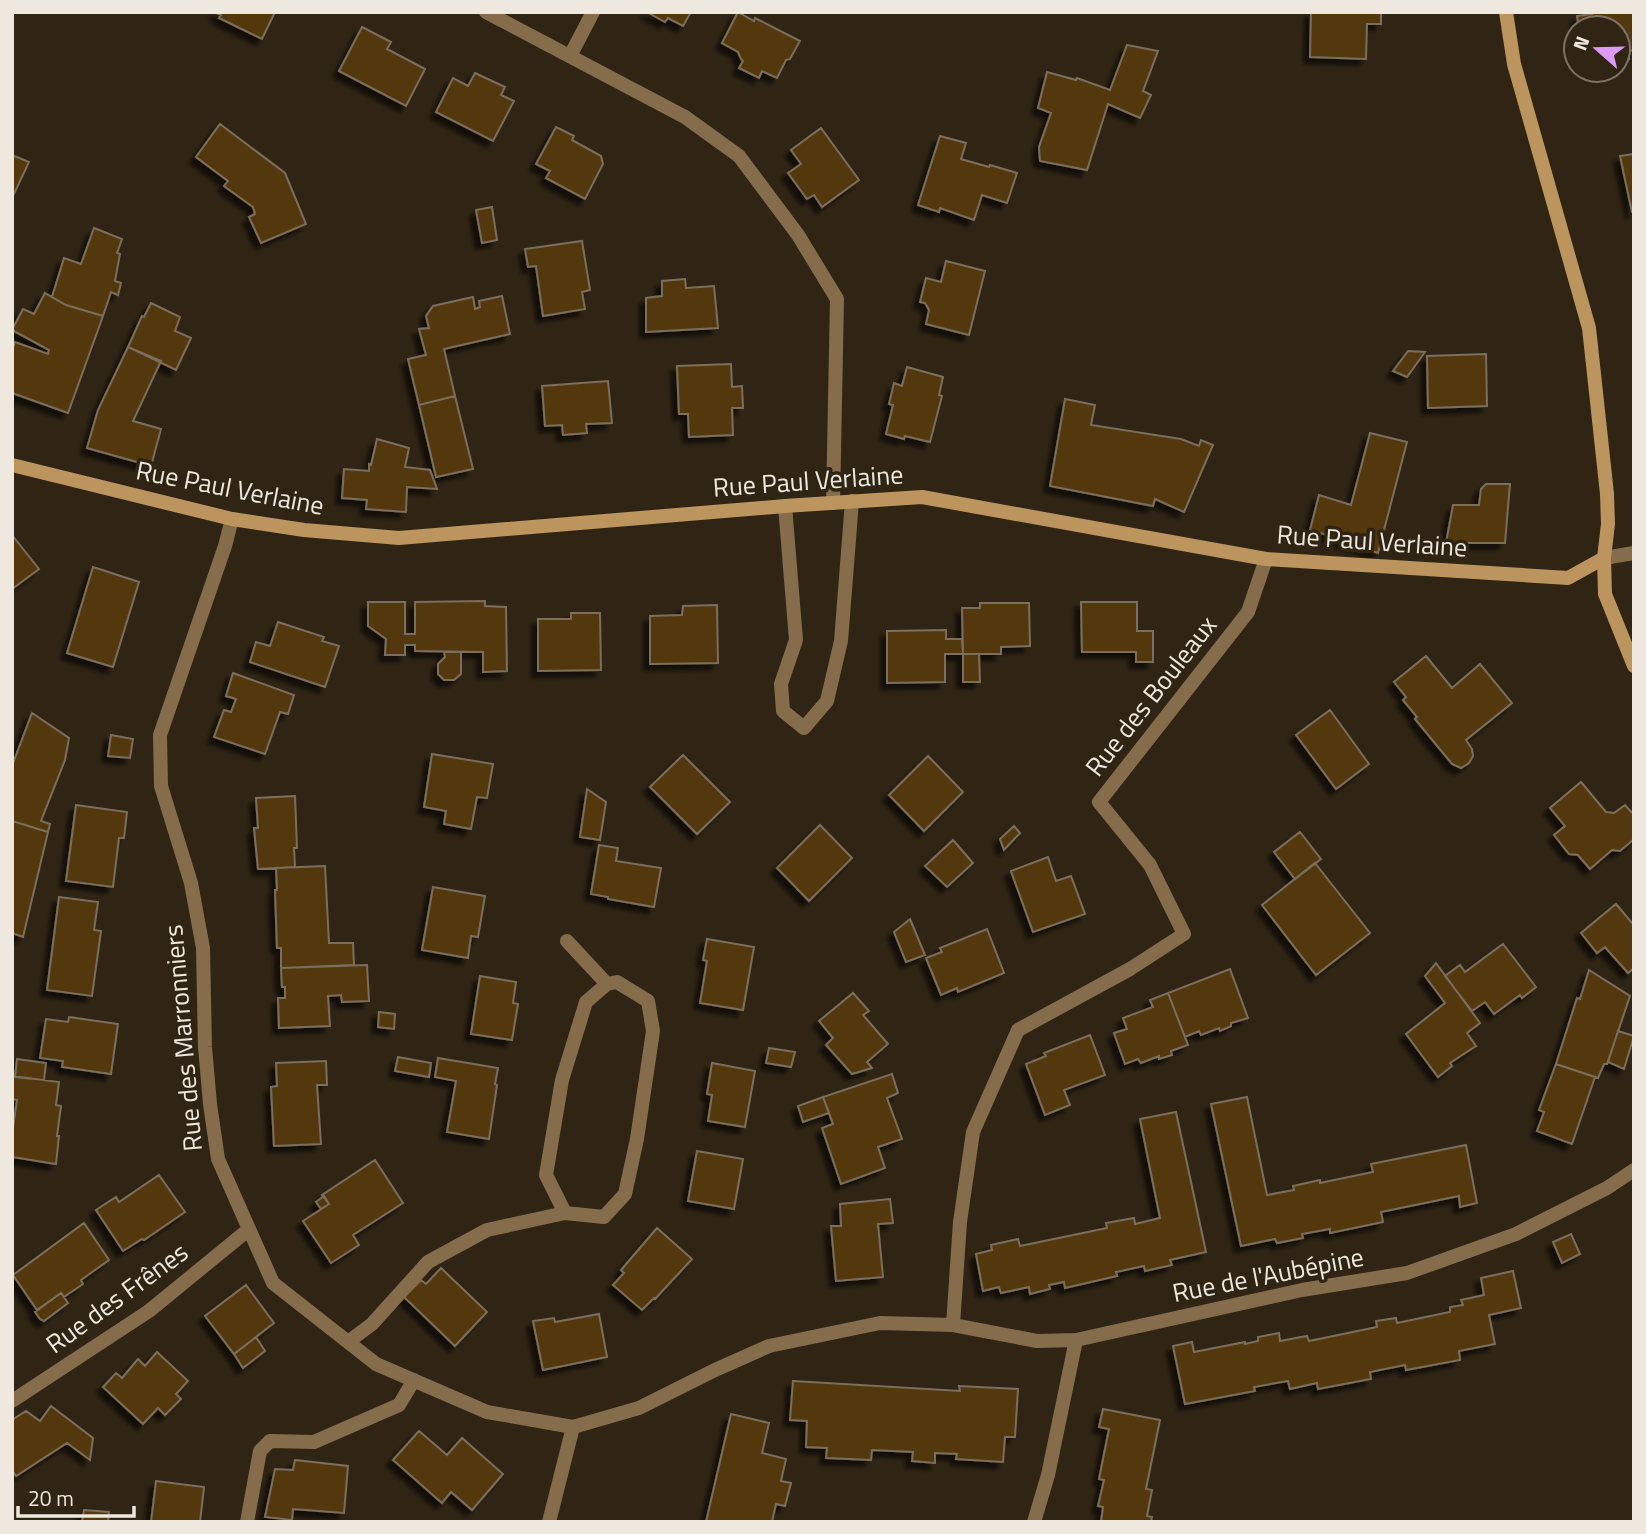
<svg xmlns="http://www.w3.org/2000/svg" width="1646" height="1534" font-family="'Titillium Web',sans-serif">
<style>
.building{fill:#52380e;stroke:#7b6e5c;stroke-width:2;filter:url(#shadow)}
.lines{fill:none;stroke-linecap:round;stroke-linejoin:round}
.street{stroke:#856d4b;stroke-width:14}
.secondary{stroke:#bb955d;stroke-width:14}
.labels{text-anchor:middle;stroke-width:7;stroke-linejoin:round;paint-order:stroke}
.street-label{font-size:26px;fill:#efe8de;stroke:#302515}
</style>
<defs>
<filter id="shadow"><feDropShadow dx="-6" dy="6" stdDeviation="2" flood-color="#0009"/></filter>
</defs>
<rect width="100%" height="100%" fill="#302515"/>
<path class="building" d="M214 12H275L262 39 219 18 221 15Z
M647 12H691L683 26 668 18 665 22Z
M738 12 754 21 755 18 800 41 790 59 786 60 777 78 762 71 759 78 739 68 743 61 741 59 738 52 722 43Z
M1311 12H1381V24H1367L1366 59 1310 57Z
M1593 12H1634V50L1629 51V59L1618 60V28H1579L1577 16 1592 14Z
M362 27 391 42 387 49 425 69 406 106 339 71Z
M1127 45 1158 51 1143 91 1151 95 1140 118 1108 104 1087 170 1040 161 1039 147 1051 113 1038 108 1047 72 1076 80 1077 78 1110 90Z
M475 73 505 87 501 95 514 101 493 141 436 112 453 78 468 86Z
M220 124 285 173 306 224 261 243 249 217 255 214 253 207 224 186 228 181 196 157Z
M556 127 574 136 572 140 601 156 603 164 585 199 546 178 550 171 536 164Z
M821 128 859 180 822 207 814 195 807 199 788 173 801 164 791 150Z
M940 136 966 143 961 159 989 167 990 165 1017 173 1007 203 982 195 974 220 940 208 939 212 918 205Z
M1634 154V212H1632L1620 156Z
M12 155 29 162 14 194 12 193Z
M492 207 497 240 482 243 476 210Z
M94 228 122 239 117 253 120 254 115 281 121 283 118 295 111 292 103 316 66 305 52 297 64 258 81 264Z
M582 241 590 290 582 292 585 309 543 316 536 266 528 267 525 249Z
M946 261 985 271 969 335 926 324 929 310 925 303 920 302 926 278 941 282Z
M685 279 686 288 714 286 718 328 646 332V298L662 296V281Z
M45 293 66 305 103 316 68 413 12 393V351L15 342 48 354 49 350 12 330 23 309 34 314Z
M502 296 510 334 444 349 455 396 419 405 408 359 426 355 419 329 429 328 426 316 433 306 473 297 475 309 480 307 479 301Z
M151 303 180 317 175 331 191 338 176 370 128 347 142 316 144 317Z
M128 347 161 361 133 421 161 429 151 466 87 448 98 410Z
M1408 351 1425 352 1407 377 1393 371Z
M1486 354 1487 406 1428 408 1427 356Z
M731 364 732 387 742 386 743 408H732L733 435 689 437 688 414H679L677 366Z
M907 367 943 377 939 395 942 396 930 442 905 436 904 439 886 434 893 405 889 404 894 383 902 386Z
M608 381 612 423 586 424 587 433 563 435 562 425 545 426 542 386Z
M455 396 473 469 436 477 419 405Z
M1065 399 1095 405 1091 425 1181 439 1199 446 1201 440 1213 445 1184 512 1155 499 1153 506 1050 486Z
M1370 433 1407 442 1378 553 1341 541V539L1310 530 1319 495 1351 505Z
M377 439 409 448 405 467 430 470 437 489 407 487 406 512 366 509 367 500 342 498 344 469 369 471V464L371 465Z
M1486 484H1510L1505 543H1446L1453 505H1479L1481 489Z
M12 535 39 569 12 589Z
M93 567 139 582 113 667 67 653Z
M485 601V606L506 607 507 671 483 672V652L415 651V645H405V655H385L386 639 368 626V602H405V634H415V602Z
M1081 602H1137V631H1153V662H1136V652H1082Z
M980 603H1029L1030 646 1001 647V654H963L962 608H980Z
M717 605 718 663 650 664V616L682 615 683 606Z
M571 613H600L601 670 538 671V619H571Z
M278 622 324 637 322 641 339 646 325 687 250 662 256 642 270 646Z
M946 630V639H962L963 654H945V682L887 683V631Z
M444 652H461V674L454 680H444L438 674V664L445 657Z
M963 654H979L980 682H963Z
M1426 656 1452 688 1480 664 1512 703 1466 740 1472 749 1473 756 1469 763 1461 768 1452 764 1415 719 1417 717 1403 700 1406 697 1394 682Z
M233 673 294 695 288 714 280 712 265 754 214 737 224 710 231 712 236 699 226 696Z
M1330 710 1369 764 1336 789 1296 735Z
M32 713 69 738 65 760 41 821 50 824 48 832 12 821V766Z
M111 735 133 739 130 758 108 756Z
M432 754 493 764 487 798 477 797 471 829 444 824 446 811 424 807Z
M683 755 730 802 697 834 650 787Z
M928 756 963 792 924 831 889 795Z
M1581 782 1606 812 1614 813 1625 805 1634 815V839L1620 851 1612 850 1590 869 1578 855 1569 854 1554 835 1565 826 1550 808Z
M587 789 606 802 600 840 580 837Z
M295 796 297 848H294L295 867 258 869 254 828H258L256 798Z
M76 805 127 812 124 838H119L113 887 66 881Z
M12 821 48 832 23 937 12 933Z
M820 825 852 858 809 901 777 868Z
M1014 826 1020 833 1004 850 1000 839Z
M1300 832 1321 859 1295 879 1274 852Z
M953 840 973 863 947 887 925 866Z
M599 845 618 848 616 861 661 868 654 907 608 899V897L591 894Z
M1048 857 1056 881 1071 876 1085 914 1033 932 1011 871Z
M1315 863 1370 933 1316 975 1262 905Z
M325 866 329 943H353L354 965 281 968V948H277L275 890H277L276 868Z
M433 887 485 896 478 937 471 936 468 958 422 950Z
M59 897 98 902 94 930 101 931 92 996 47 990Z
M1616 904 1632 923 1634 921V968L1628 973 1605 947 1597 953 1581 933Z
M910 919 925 955 906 962 894 932Z
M987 929 1004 973 958 992 957 988 941 995 926 958 942 952 940 948Z
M707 939 754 947 743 1010 700 1003 707 961 703 960Z
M1503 944 1536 987 1522 998 1520 995 1494 1014 1485 1002 1472 1011 1445 976 1460 965 1465 972Z
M1436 963 1480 1023 1467 1033 1476 1046 1450 1063 1452 1066 1438 1077 1406 1034 1445 1003 1425 976Z
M367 965 369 1001 342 1002 341 995 328 996 330 1026 279 1028 278 998H285V987H282L281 968Z
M1230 969 1248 1018 1231 1023V1026L1220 1031 1219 1028 1201 1035 1199 1031 1185 1037 1168 993Z
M1589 970 1630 996 1607 1064H1604L1598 1078 1556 1064 1577 998 1580 999Z
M480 976 516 982 513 1003 518 1004 512 1040 471 1034Z
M853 993 869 1011 863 1015 888 1044 867 1062 872 1068 852 1074 826 1045 833 1038 819 1021Z
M1168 993 1188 1045 1171 1051 1172 1055 1159 1059V1056L1141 1063 1138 1059 1125 1064 1114 1033 1127 1029 1123 1018 1153 1007 1150 1000Z
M379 1012 395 1014 394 1029 378 1027Z
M69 1017 118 1024 111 1074 62 1067 63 1061 40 1058 46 1019 68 1022Z
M1618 1031 1634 1036 1624 1069 1608 1062Z
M1090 1035 1105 1075 1064 1090 1070 1105 1045 1115 1026 1064 1046 1056 1044 1053Z
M769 1048 795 1052 791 1067 766 1063Z
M398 1057 431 1063 429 1077 395 1071Z
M438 1058 498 1068 495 1084 497 1085 489 1139 447 1132 456 1081 435 1077Z
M17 1059 46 1063 44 1080 15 1077Z
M326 1061 327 1085H317L321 1144 274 1146 271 1087 277 1086 276 1063Z
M712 1063 755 1071 745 1127 708 1121 712 1095 707 1094Z
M1556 1064 1595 1077 1572 1144 1537 1131 1544 1112 1539 1110Z
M892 1074 898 1093 887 1098 902 1139 878 1147 885 1168 841 1184 822 1128 833 1124 823 1097Z
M12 1076 59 1082 56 1105 61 1106 57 1136H59L56 1164 12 1157V1134L17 1100 12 1099Z
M823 1097 829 1113 803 1122 798 1106Z
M1247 1097 1267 1195 1294 1190 1293 1186 1320 1180V1183L1373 1172 1371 1164 1466 1145 1477 1203 1460 1207 1459 1196 1381 1212 1383 1222 1330 1233V1229L1302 1234 1303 1238 1277 1243 1275 1239 1241 1246 1211 1104Z
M1176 1112 1206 1252 1170 1260 1172 1265 1145 1271 1144 1266 1116 1272 1117 1276 1065 1288 1064 1282 1049 1285 1050 1289 1030 1294 1029 1287 1001 1293 999 1287 983 1291 976 1254 992 1250 991 1245 1018 1239 1020 1246 1107 1228 1106 1223 1134 1218 1135 1224 1160 1218 1140 1119Z
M697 1151 743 1159 734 1209 688 1201Z
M375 1160 403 1203 353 1235 359 1245 331 1263 303 1221 329 1204 322 1195Z
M159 1175 185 1212 144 1240 142 1239 123 1251 96 1210 116 1197 119 1202Z
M324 1196 329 1204 321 1209 316 1202Z
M890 1199 893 1223 878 1224 883 1277 836 1281 831 1226H841L840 1204Z
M84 1223 109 1260 81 1280 83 1284 64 1297 61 1293 37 1310 13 1275Z
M657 1228 692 1259 655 1299 654 1298 642 1310 613 1285 624 1273 621 1270Z
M1571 1234 1580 1254 1562 1263 1553 1242Z
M441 1268 487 1312 455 1346 404 1297 421 1280 426 1284Z
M1513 1271 1521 1308 1489 1315 1495 1344 1459 1351 1460 1360 1406 1370 1405 1365 1370 1372 1371 1379 1318 1389 1317 1383 1290 1389 1288 1381 1254 1387 1255 1391 1185 1404 1173 1346 1192 1342 1194 1352 1245 1342V1344L1258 1341V1337L1279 1333 1280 1341 1307 1336 1309 1341 1377 1327 1376 1321 1396 1318 1397 1323 1450 1312V1307L1463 1305 1461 1300 1484 1295 1481 1278Z
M246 1285 274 1323 234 1354 205 1316Z
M61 1293 68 1303 44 1321 40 1319 35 1312Z
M599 1314 607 1357 543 1370 533 1321 554 1318 555 1322Z
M256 1337 265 1351 243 1368 234 1354Z
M157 1352 188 1381 176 1394 181 1399 165 1415 158 1408 143 1424 103 1387 116 1373 122 1378 138 1359 145 1366Z
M793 1381 960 1391 959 1386 1018 1389 1015 1437H1005L1003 1462 956 1459 957 1454 935 1453V1463L912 1461 913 1452 872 1450 871 1460 826 1458 827 1448 806 1447 807 1421 790 1420Z
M51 1406 93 1438 90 1460 67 1443 16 1476 12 1470V1420L26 1411 40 1421Z
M1103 1409 1160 1420 1146 1489 1152 1490 1147 1516 1152 1517 1151 1522H1101L1103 1507 1098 1506 1104 1480 1099 1479 1109 1429 1099 1427Z
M731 1414 769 1423 762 1453 786 1459 781 1481 791 1483 785 1506 776 1504 772 1522H706Z
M419 1431 447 1455 462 1438 503 1474 472 1510 451 1492 442 1503 393 1460Z
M295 1460 348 1466 344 1513 293 1509 292 1520 265 1517 275 1469 293 1470Z
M156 1481 204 1487 200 1522H151Z
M84 1510 109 1512 108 1522H82Z"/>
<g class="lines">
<path class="street" d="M486 12 685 117 739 156 798 235 837 299 833 503
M570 56 593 12
M785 506 796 640 781 684 783 711 804 728 827 701 841 641 852 501
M232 519 225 546 160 735 161 786 191 883 203 948 205 1047 210 1104 218 1159 273 1283 376 1364 487 1412 573 1427 639 1408 715 1370 769 1346 880 1323 953 1325 1037 1341 1076 1340
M1604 558 1634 553
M567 941 607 984
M953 1325 960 1222 973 1132 1018 1030 1130 969 1184 934 1150 865 1099 802 1248 612 1266 559
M348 1342 372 1324 428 1262 487 1230 565 1213 546 1175 562 1080 586 1002 607 984 617 982 648 1001 653 1031 637 1139 625 1194 604 1217 565 1213
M12 1401 149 1311 248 1230
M247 1522 260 1451 270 1441 314 1442 399 1405 414 1380
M549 1522 573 1427
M1034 1522 1048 1475 1076 1340 1302 1290 1407 1273 1516 1234 1607 1188 1634 1170"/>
<path class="secondary" d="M1506 12 1514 64 1589 328 1607 494 1608 524 1604 558 1605 594 1634 666
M12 465 232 519 304 530 399 538 785 506 922 497 1266 559 1568 578 1604 558"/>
</g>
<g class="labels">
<g class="street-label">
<text transform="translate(808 481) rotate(-4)" y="9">Rue Paul Verlaine</text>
<text transform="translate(230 488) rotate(11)" y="9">Rue Paul Verlaine</text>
<text transform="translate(1372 541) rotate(4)" y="9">Rue Paul Verlaine</text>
<text transform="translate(1151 696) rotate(-52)" y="9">Rue des Bouleaux</text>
<text transform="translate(183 1038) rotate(-95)" y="9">Rue des Marronniers</text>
<text transform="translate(1268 1275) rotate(-11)" y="9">Rue de l'Aubépine</text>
<text transform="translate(117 1298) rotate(-36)" y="9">Rue des Frênes</text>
</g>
</g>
<rect width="1646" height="1534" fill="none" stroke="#efe8de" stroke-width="28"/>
<g transform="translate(1597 49) rotate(290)"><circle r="33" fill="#302515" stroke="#7c7365" stroke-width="2"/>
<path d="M0-5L12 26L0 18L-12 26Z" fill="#da9af6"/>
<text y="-10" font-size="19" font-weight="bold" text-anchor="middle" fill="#efe8de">N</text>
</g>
<path d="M18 1506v10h116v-10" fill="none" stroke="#efe8de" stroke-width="3.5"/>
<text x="28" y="1506" font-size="21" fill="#efe8de" stroke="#302515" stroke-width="5" paint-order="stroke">20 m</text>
</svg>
